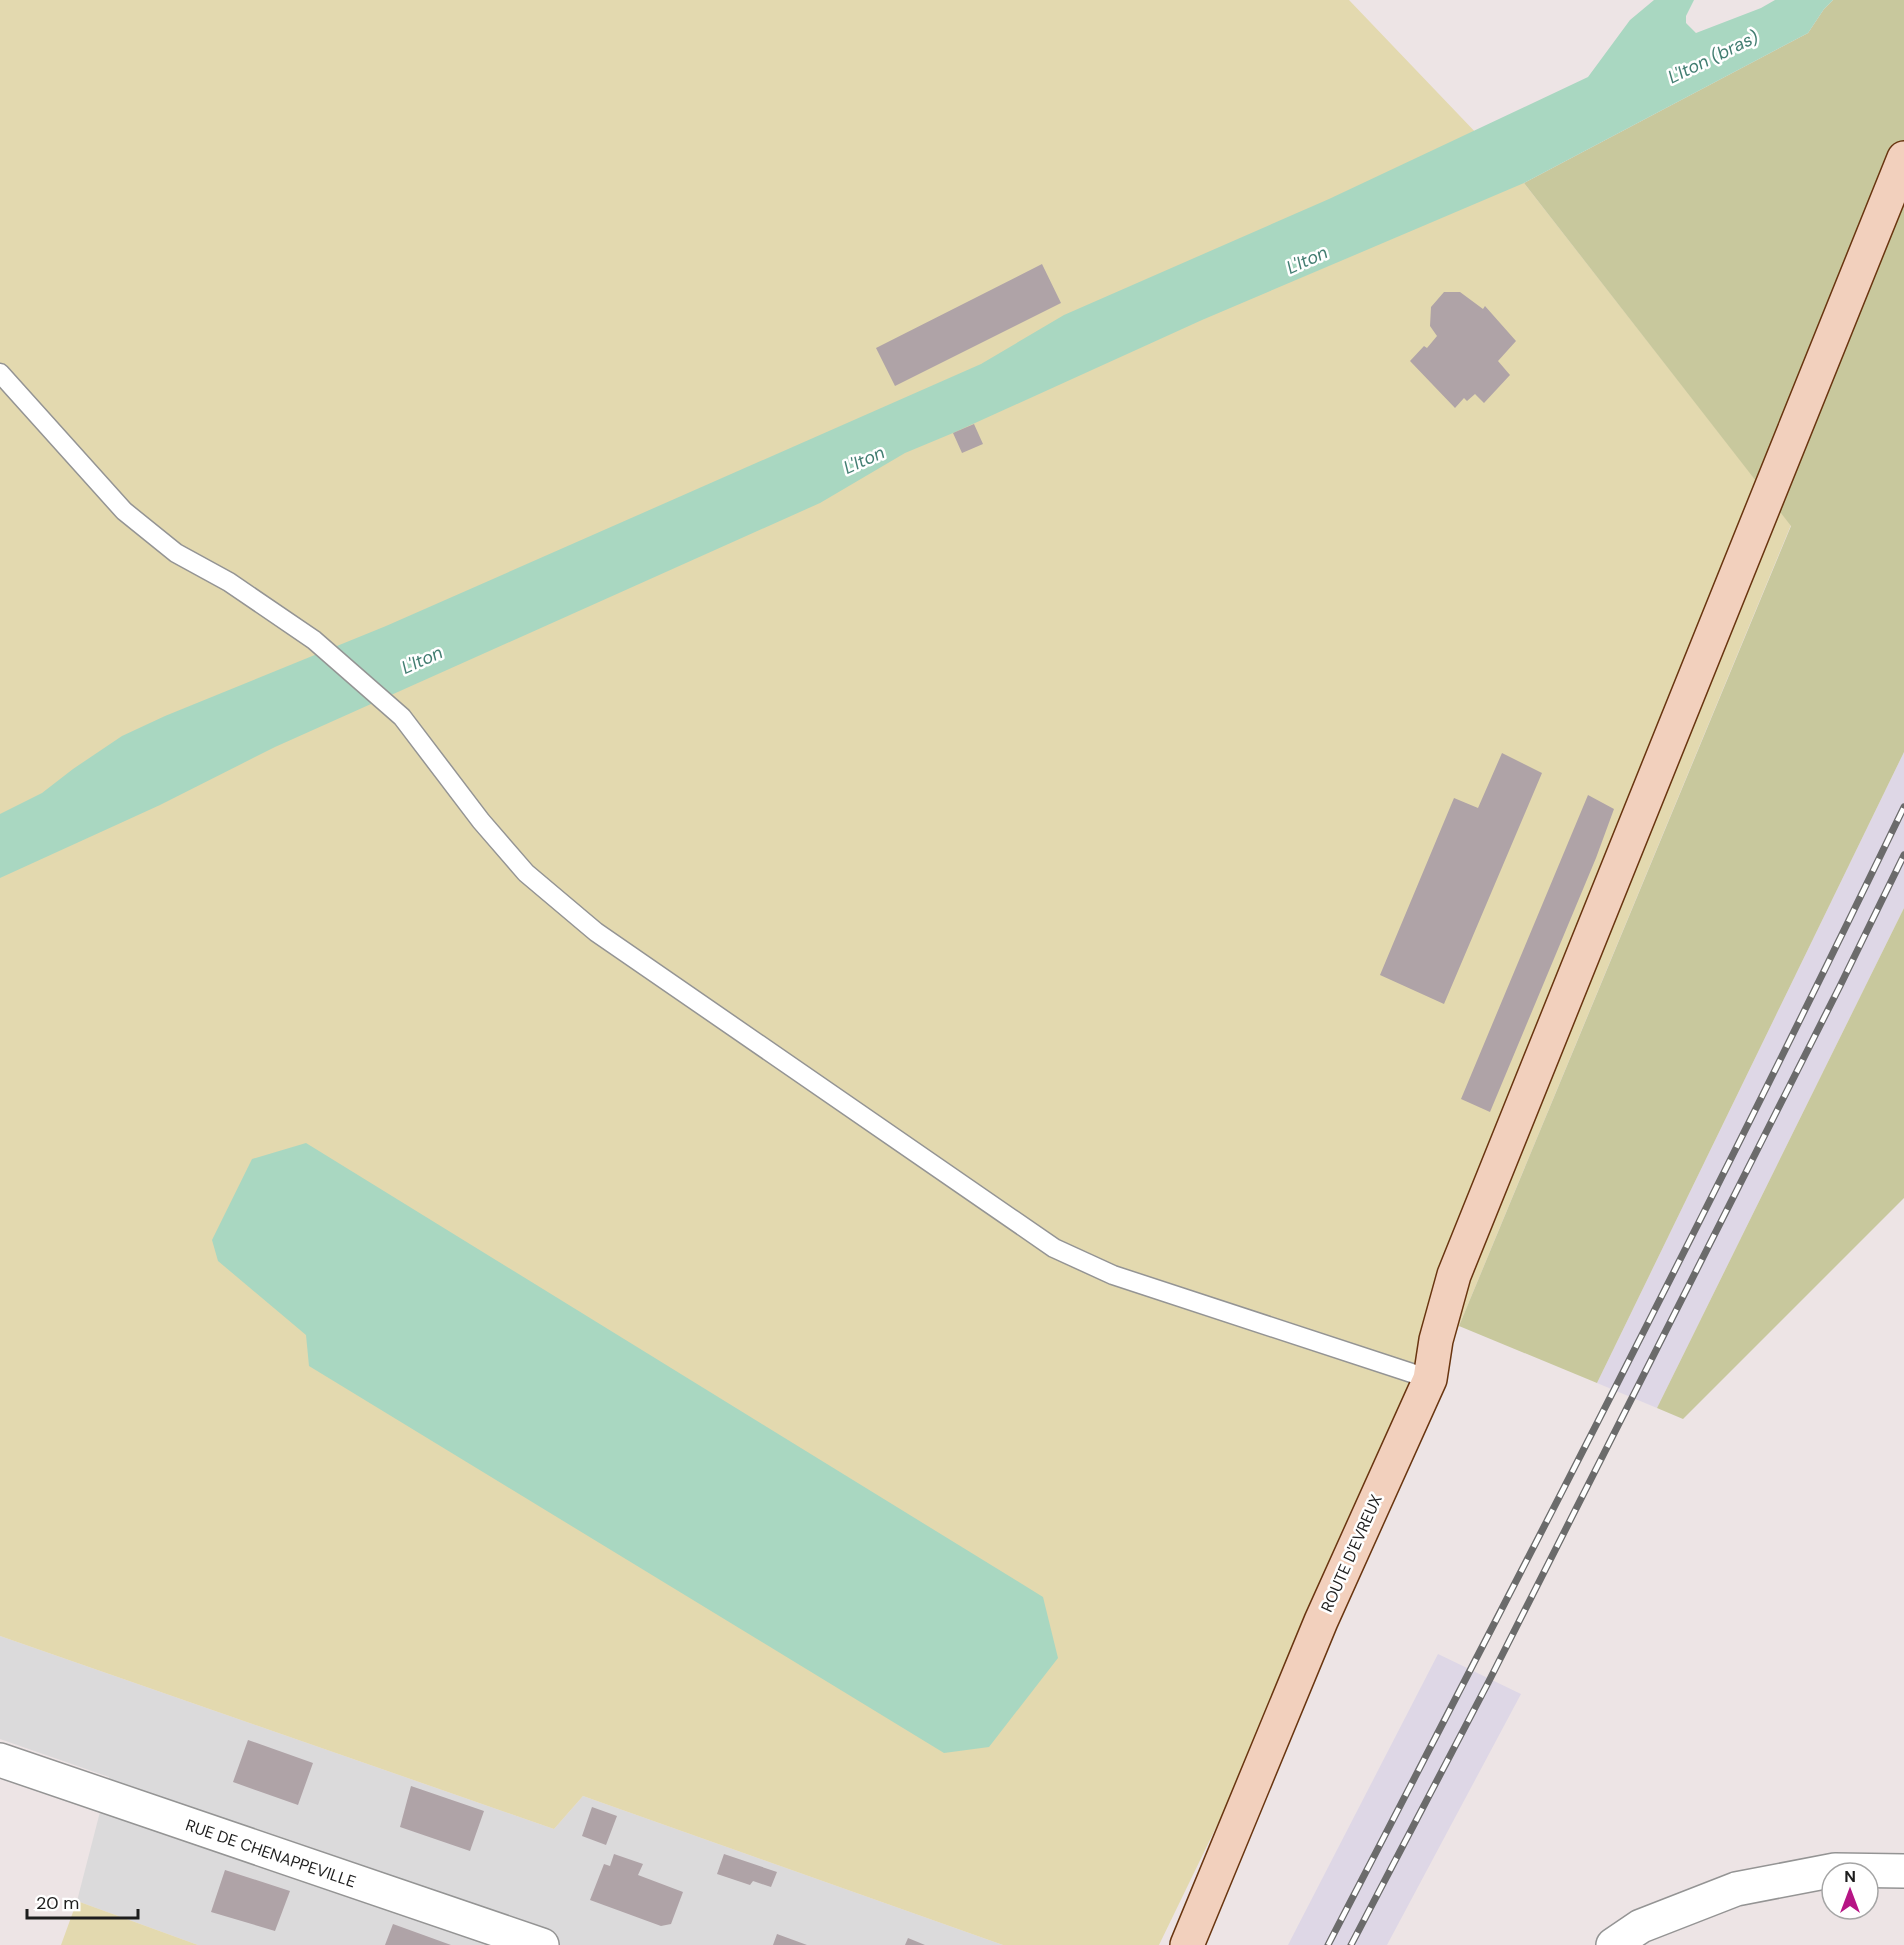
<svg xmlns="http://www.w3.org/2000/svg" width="1904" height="1945" font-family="'DM Sans',sans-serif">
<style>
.residential{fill:#dbdadb}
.industrial{fill:#ded7e6}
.grass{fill:#e3d9af}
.forest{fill:#c8c89d}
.water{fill:#a9d7c1}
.building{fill:#afa3a7}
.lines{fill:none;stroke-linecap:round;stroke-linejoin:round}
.service-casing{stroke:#949494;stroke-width:21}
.minor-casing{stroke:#949494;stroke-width:36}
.tertiary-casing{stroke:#949494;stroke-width:36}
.secondary-casing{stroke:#693510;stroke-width:36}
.service{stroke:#fff;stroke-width:18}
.minor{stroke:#fff;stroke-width:33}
.tertiary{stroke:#fff;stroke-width:33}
.secondary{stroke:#f2d0bd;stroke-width:33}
.rail-casing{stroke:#6b6b6b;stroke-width:7}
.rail{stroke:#fff;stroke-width:4.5;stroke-dasharray:14;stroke-linecap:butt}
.labels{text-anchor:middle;stroke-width:5;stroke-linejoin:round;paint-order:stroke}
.street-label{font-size:16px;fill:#1d1d1d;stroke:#fff}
.water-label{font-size:18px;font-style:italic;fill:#437e72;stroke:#fff}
</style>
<rect width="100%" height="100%" fill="#ede4e5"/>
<path class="residential" d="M0 1636 554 1829 583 1796 1003 1945H198L77 1901 109 1777 0 1739Z"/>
<path class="industrial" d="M1904 752V908L1657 1408 1597 1383Z
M1438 1654 1521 1694 1387 1945H1288Z"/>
<path class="grass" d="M0 0H1349L1524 183 1791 525 1459 1326 1159 1945H1003L583 1796 554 1829 0 1636Z
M77 1901 198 1945H61Z"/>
<path class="forest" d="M1833 0H1904V752L1597 1383 1459 1326 1791 526 1524 183 1808 33 1824 9Z
M1904 908V1198L1683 1419 1657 1408Z"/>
<path class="water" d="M1654 0H1694L1686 16V23L1696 33 1761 8 1775 0H1833L1824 9 1808 33 1524 183 1202 320 953 433 905 453 820 503 275 747 160 805 0 878V814L42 793 73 769 122 736 165 716 386 626 981 364 1064 315 1329 199 1588 77 1630 20Z
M306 1143 1043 1597 1058 1658 989 1747 944 1753 309 1366 306 1335 218 1261 212 1240 252 1159Z"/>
<path class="building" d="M1042 264 1061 303 895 386 876 348Z
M1444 292H1460L1483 309 1485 306 1516 341 1498 361 1510 375 1484 403 1475 394 1467 401 1464 398 1455 408 1410 361 1424 346 1427 348 1437 336 1430 326 1431 307Z
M974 424 983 444 962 453 953 433Z
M1502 753 1542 773 1444 1004 1380 975 1454 798 1478 808Z
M1588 795 1614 809 1596 858 1490 1112 1461 1099Z
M248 1740 313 1763 298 1805 233 1782Z
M411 1786 484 1811 470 1851 400 1827Z
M592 1807 617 1816 606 1845 582 1836Z
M614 1854 643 1864 638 1875 683 1892 671 1924 661 1926 590 1900 604 1864 610 1866Z
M724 1854 777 1872 771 1887 753 1881 750 1885 717 1874Z
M225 1870 290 1891 275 1931 211 1912Z
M393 1924 451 1945H385Z
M777 1934 807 1945H773Z
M908 1938 925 1945H905Z"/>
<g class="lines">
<defs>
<path id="service" d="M0 373 124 511 176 553 229 582 314 640 402 717 481 821 526 873 596 932 1054 1248 1113 1275 1430 1379"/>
<path id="minor" d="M0 1760 542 1945"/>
<path id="tertiary" d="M1613 1945 1641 1926 1736 1889 1835 1870 1904 1871"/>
<path id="secondary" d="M1187 1945 1321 1621 1430 1379 1436 1340 1454 1275 1904 158"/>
</defs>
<use href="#service" class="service-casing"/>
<use href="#minor" class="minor-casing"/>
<use href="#tertiary" class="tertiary-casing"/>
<use href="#secondary" class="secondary-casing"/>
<use href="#service" class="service"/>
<use href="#minor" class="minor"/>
<use href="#tertiary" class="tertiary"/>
<use href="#secondary" class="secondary"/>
<defs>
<path id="rail" d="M1328 1945C1524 1567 1719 1190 1904 807
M1351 1945 1488 1683 1840 986 1904 855"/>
</defs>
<use href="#rail" class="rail-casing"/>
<use href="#rail" class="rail"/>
</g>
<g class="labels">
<g class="street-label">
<text transform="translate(1351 1553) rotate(-66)" y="6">ROUTE D'EVREUX</text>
<text transform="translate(271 1853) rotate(19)" y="6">RUE DE CHENAPPEVILLE</text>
</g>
<g class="water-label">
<text transform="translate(1713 57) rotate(-26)" y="6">L'Iton (bras)</text>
<text transform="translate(1307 260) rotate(-24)" y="6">L'Iton</text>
<text transform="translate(864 460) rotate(-24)" y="6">L'Iton</text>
<text transform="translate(422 660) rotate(-24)" y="6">L'Iton</text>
</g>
</g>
<g transform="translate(1850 1891)"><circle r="28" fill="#ffffff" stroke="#a5a5a5" stroke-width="1.5"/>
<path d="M0-4.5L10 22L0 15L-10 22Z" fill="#b61585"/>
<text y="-9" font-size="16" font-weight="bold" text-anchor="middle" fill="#1d1d1d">N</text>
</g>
<path d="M27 1909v9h111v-9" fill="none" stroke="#1d1d1d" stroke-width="3"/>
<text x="36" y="1909" font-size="18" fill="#1d1d1d" stroke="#ffffff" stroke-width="4.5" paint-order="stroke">20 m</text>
</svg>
